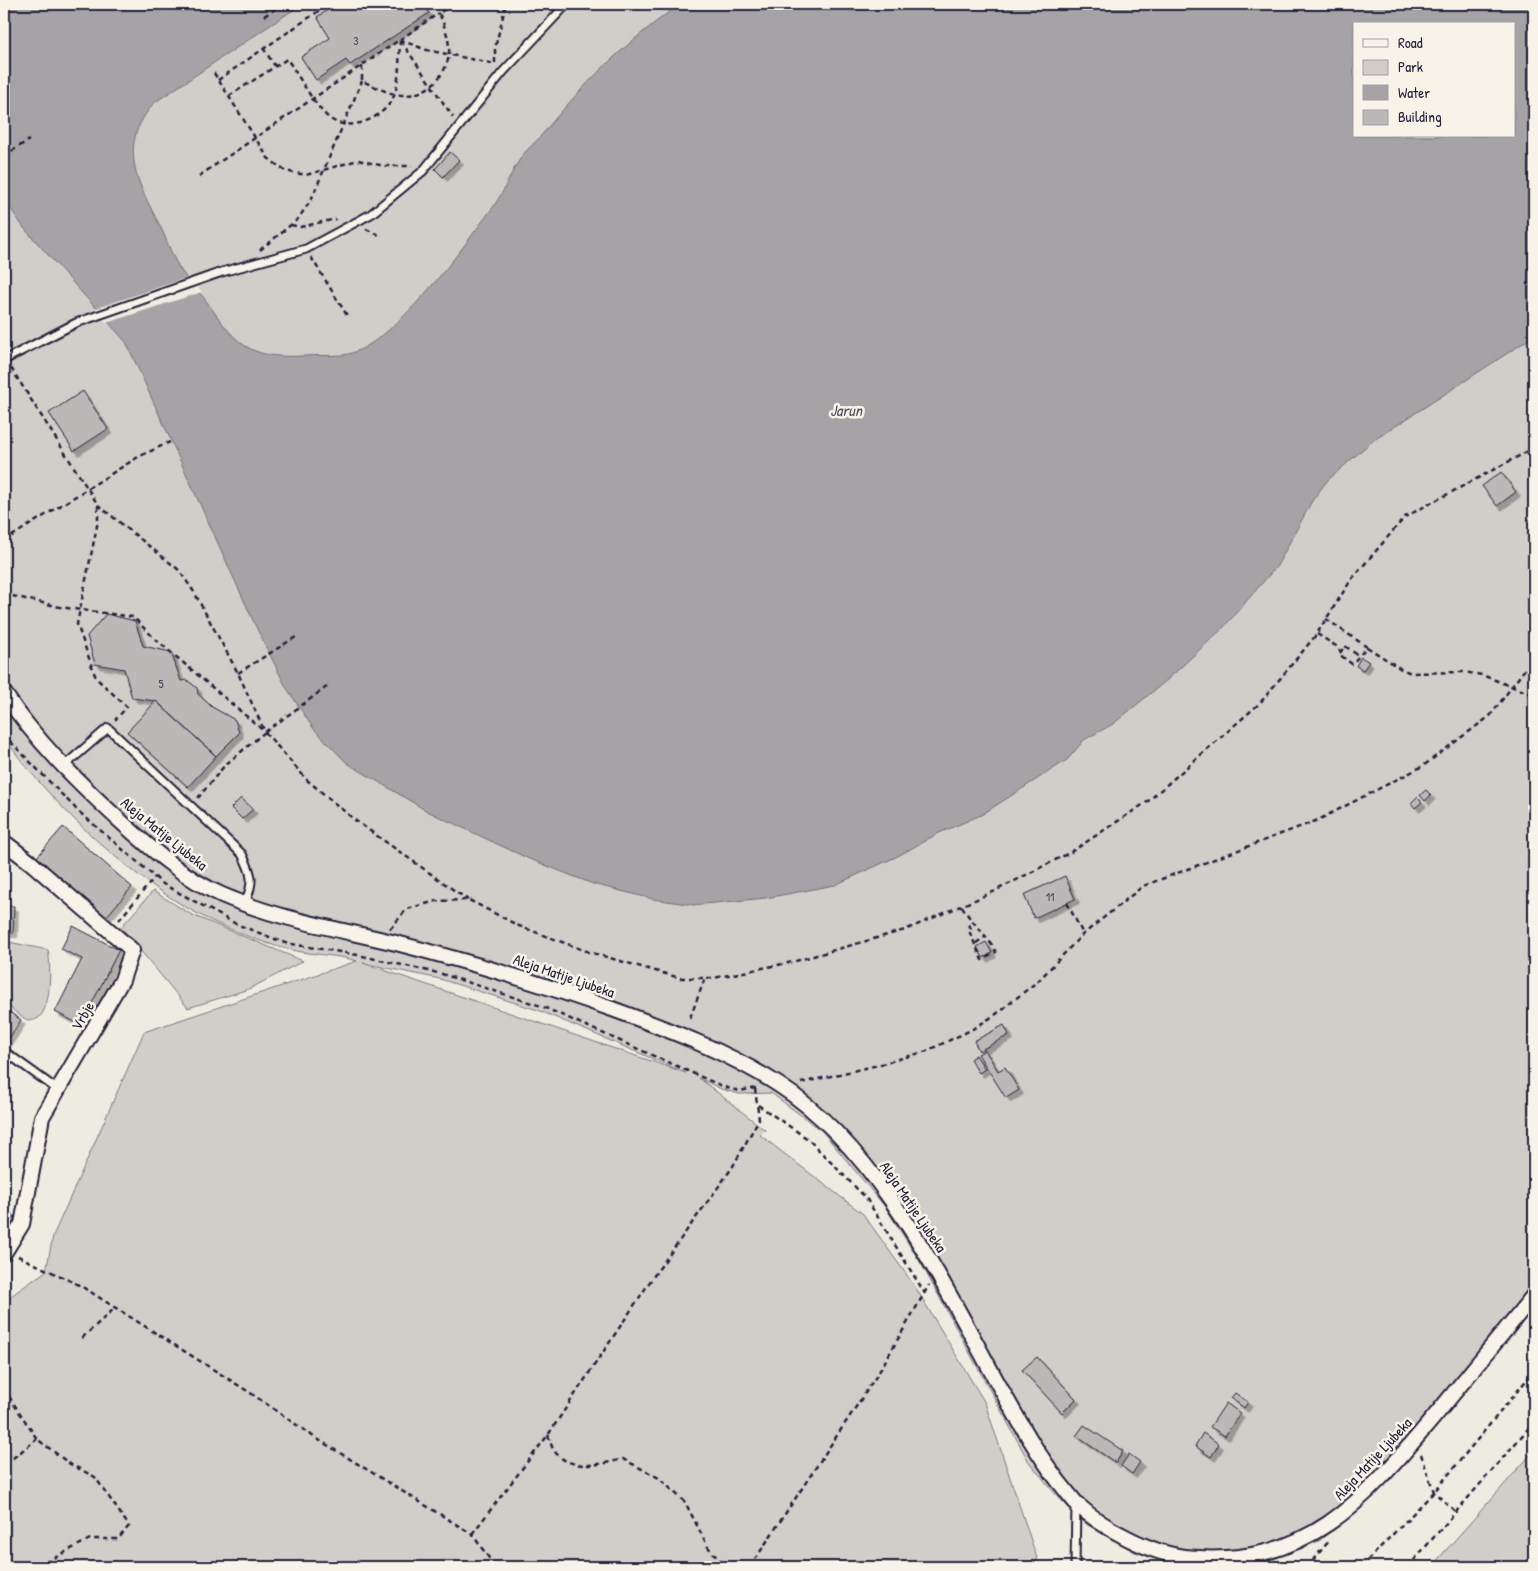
<svg xmlns="http://www.w3.org/2000/svg" width="1538" height="1571" font-family="'Patrick Hand',sans-serif">
<style>
.green{fill:#d1cdc9;stroke:#7a7882;fill-rule:evenodd}
.water{fill:#a6a3a6;stroke:#716f7b;fill-rule:evenodd}
.pier{fill:#eeebe1}
.building{fill:#bbb8b7;stroke:#22223b;filter:url(#shadow)}
.lines{fill:none;stroke-linecap:round;stroke-linejoin:round}
.service-casing{stroke:#22223b;stroke-width:11}
.minor-casing{stroke:#22223b;stroke-width:18}
.path{stroke:#22223b;stroke-width:2.5;stroke-dasharray:5 4;stroke-linecap:butt}
.service{stroke:#f7f3e8;stroke-width:7}
.minor{stroke:#f7f3e8;stroke-width:14}
.labels{text-anchor:middle;stroke-width:5;stroke-linejoin:round;paint-order:stroke}
.number-label{font-size:12px;fill:#48485a}
.street-label{font-size:15px;fill:#22223b;stroke:#f7f3e8}
.water-label{font-size:16px;font-style:italic;fill:#504f60;stroke:#f7f3e8}
</style>
<defs>
<filter id="shadow"><feDropShadow dx="4.5" dy="4.5" stdDeviation="0" flood-color="#0004"/></filter>
</defs>
<rect width="100%" height="100%" fill="#eeebe1"/>
<filter id="ink" filterUnits="userSpaceOnUse"><feTurbulence type="fractalNoise" baseFrequency=".02" numOctaves="2"/><feDisplacementMap in="SourceGraphic" scale="10" xChannelSelector="R" yChannelSelector="G"/><feConvolveMatrix kernelMatrix="1 2 1 2 8 2 1 2 1" color-interpolation-filters="sRGB"/></filter>
<g filter="url(#ink)">
<path class="green" d="M4 4H1534V1305L1371 1498 1319 1541 1272 1560 1235 1567 1177 1564 1135 1552 1086 1524 1058 1497 1029 1462 923 1267 886 1208 822 1131 771 1093 739 1094 721 1089 699 1078 765 1130 760 1135 863 1214 914 1285 985 1403 1040 1567H4V1301L46 1271 53 1236 144 1032 357 961C338 955 316 955 297 951 274 947 249 937 228 928 149 897 52 807 4 737ZM1354 24H1514V136H1354ZM363 963 440 979 538 1010 686 1073Z
M153 891 192 915 303 961 249 989 188 1008 121 927Z
M4 941 48 950C51 964 53 1025 29 1020 21 1019 11 1007 4 1003Z
M4 1208 15 1217 4 1242Z
M1534 1450V1567H1431L1526 1460Z"/>
<path class="water" d="M4 4H302L154 103C146 113 138 124 135 137 127 168 148 202 161 228 168 243 173 259 182 272 190 284 202 294 210 306 238 347 252 359 304 356 316 355 330 356 343 355 391 350 465 244 494 206 505 191 511 171 522 156 527 149 535 143 540 137 584 83 624 44 680 4H1534V336L1371 442 1327 481 1312 501 1277 566 1223 628 1167 680 1113 724 1084 740 1067 760 981 815 937 834 898 856 835 885 766 898 694 905 653 899 593 884 527 858 427 811 347 763 313 728 286 687 257 629 126 342 24 228 4 199ZM1354 24H1514V136H1354Z"/>
<path class="pier" d="M189 277 202 292 106 323 94 309Z"/>
<path class="building" d="M337 4H422L429 13 350 65 346 60 316 80 301 57 330 38 317 17Z
M450 152 459 160 443 177 435 169Z
M83 391 108 429 74 451 49 413Z
M1501 472 1516 492 1497 506 1482 486Z
M106 614 135 621 143 646 171 652 181 681 187 680 197 688 198 694 212 707 235 720 239 733 216 756 156 701 132 698 124 669 95 664 87 636Z
M1361 657 1369 662 1363 670 1356 666Z
M156 701 216 756 188 787 127 732Z
M1426 790 1431 795 1425 801 1420 795Z
M1417 797 1422 802 1415 808 1411 803Z
M241 798 253 809 242 819 231 808Z
M63 827 132 887 106 917 37 857Z
M1065 876 1075 899 1034 918 1024 895Z
M4 906H14L13 933H4Z
M73 926 119 950 81 1025 55 1012 82 959 61 949Z
M986 942 992 953 983 958 977 947Z
M4 1008 21 1020 6 1043 4 1042Z
M1004 1025 1009 1035 979 1051 974 1041Z
M985 1050 998 1071 1005 1067 1019 1090 1006 1098 978 1054Z
M976 1055 985 1069 979 1073 970 1059Z
M1037 1357 1076 1399 1062 1413 1022 1370Z
M1235 1393 1248 1402 1244 1408 1231 1398Z
M1226 1403 1240 1413 1225 1436 1210 1427Z
M1084 1425 1123 1451 1116 1463 1076 1436Z
M1203 1433 1219 1444 1211 1457 1195 1446Z
M1129 1454 1140 1462 1132 1474 1121 1466Z"/>
<g class="lines">
<defs>
<path id="service" d="M4 360 76 323 222 272 306 249 371 214 423 171 503 72 567 4
M63 767 108 728 242 854C253 875 254 882 245 903
M4 1051 58 1090
M1075 1567 1076 1505"/>
<path id="minor" d="M4 693C36 741 76 780 118 819 149 847 183 878 222 895 277 919 338 929 396 943 470 962 543 984 615 1010 672 1031 728 1052 779 1085 880 1150 944 1286 1001 1389 1019 1421 1036 1452 1059 1482 1065 1489 1071 1498 1078 1505 1103 1528 1150 1553 1184 1557 1309 1570 1366 1498 1439 1411 1471 1372 1502 1334 1534 1295
M4 842 30 862 132 950 122 980 42 1117 22 1224 4 1253"/>
</defs>
<use href="#service" class="service-casing"/>
<use href="#minor" class="minor-casing"/>
<path class="path" d="M264 16 283 4
M400 40 427 50 495 64
M401 41 453 117
M263 48 275 66
M495 63V48L506 4
M362 66V81C373 85 384 92 395 94 421 100 445 80 449 55 450 40 445 27 439 13L454 4
M214 73 268 158 285 171 306 175 358 160 384 166H412
M218 80 329 4
M229 96 287 59C298 74 315 107 329 118 349 134 387 118 395 93 400 76 399 58 400 40
M4 156 29 140
M199 176 439 13
M291 225 300 227 336 219
M366 229 381 236
M260 250 298 219 311 200 362 81
M311 257 348 317
M11 368 98 505 179 570 194 592 238 673 265 732 225 765 198 798
M98 506V521L77 624 96 678 127 707 115 720
M4 541 138 457 170 442
M4 594 60 607 133 617 154 638 265 732 307 780 356 821 468 900
M1326 619 1367 647 1352 664 1339 654 1345 646 1359 656
M1317 634 1336 646 1340 651
M1367 647 1401 669 1411 673 1464 672 1482 675 1534 695
M238 673 299 635
M265 732 328 686
M4 735 78 811 163 884 236 924 285 943 358 955 442 974 541 1006 724 1087 739 1091 756 1088
M1067 903 1083 934
M962 906C972 924 986 933 996 952L982 960 969 931 971 929 969 924 971 922
M119 920 155 877
M390 929 407 909 436 901 469 900 519 926 589 952 680 978H714L792 962 905 930 993 892 1071 852 1147 802 1260 703 1316 635 1351 580 1405 517 1534 448
M976 943 985 937
M690 1018 705 978
M801 1083 878 1065 927 1051 971 1030 995 1015 1038 981 1081 936 1143 886 1318 820 1423 766 1490 716 1534 657
M758 1105 808 1139 866 1198 924 1292
M18 1256 81 1286 249 1392 314 1437 472 1534 491 1561 499 1567
M82 1338 115 1308
M4 1389 37 1439 70 1464 95 1477 129 1526 118 1539H90L41 1565 44 1567
M548 1435C550 1441 552 1449 556 1453 572 1472 603 1464 623 1459L659 1478 685 1502 708 1547 725 1567
M1421 1454 1434 1492 1457 1513
M4 1459 13 1458 37 1439
M472 1534 548 1435 653 1277 732 1168 759 1119 755 1089
M750 1567 879 1372 929 1285
M1307 1567 1330 1540
M1361 1567 1434 1492 1534 1371
M1408 1567 1534 1422"/>
<use href="#service" class="service"/>
<use href="#minor" class="minor"/>
</g>
</g>
<g class="labels">
<g class="number-label">
<text x="356" y="45">3</text>
<text x="161" y="688">5</text>
<text x="1050" y="901">11</text>
</g>
<g class="street-label">
<text transform="translate(164 834) rotate(39)" y="5">Aleja Matije Ljubeka</text>
<text transform="translate(564 976) rotate(19)" y="5">Aleja Matije Ljubeka</text>
<text transform="translate(83 1016) rotate(-60)" y="5">Vrbje</text>
<text transform="translate(913 1207) rotate(56)" y="5">Aleja Matije Ljubeka</text>
<text transform="translate(1373 1459) rotate(-47)" y="5">Aleja Matije Ljubeka</text>
</g>
<g class="water-label">
<text x="846" y="416">Jarun</text>
</g>
</g>
<rect width="1538" height="1571" fill="none" stroke="#f7f3e8" stroke-width="20"/>
<rect x="10" y="10" width="1518" height="1551" fill="none" stroke="#22223b" stroke-width="2" filter="url(#ink)"/>
<rect x="1353" y="22" width="162" height="115" fill="#f7f3e8" stroke="#a29fa3"/>
<rect x="1363" y="39" width="25" height="8" fill="#f7f3e8" stroke="#a29fa3"/>
<text x="1398" y="48" font-size="15" fill="#22223b">Road</text>
<rect x="1363" y="60" width="25" height="15" fill="#d1cdc9" stroke="#a29fa3"/>
<text x="1398" y="72" font-size="15" fill="#22223b">Park</text>
<rect x="1363" y="85" width="25" height="15" fill="#a6a3a6" stroke="#a29fa3"/>
<text x="1398" y="98" font-size="15" fill="#22223b">Water</text>
<rect x="1363" y="110" width="25" height="15" fill="#bbb8b7" stroke="#a29fa3"/>
<text x="1398" y="122" font-size="15" fill="#22223b">Building</text>
</svg>
